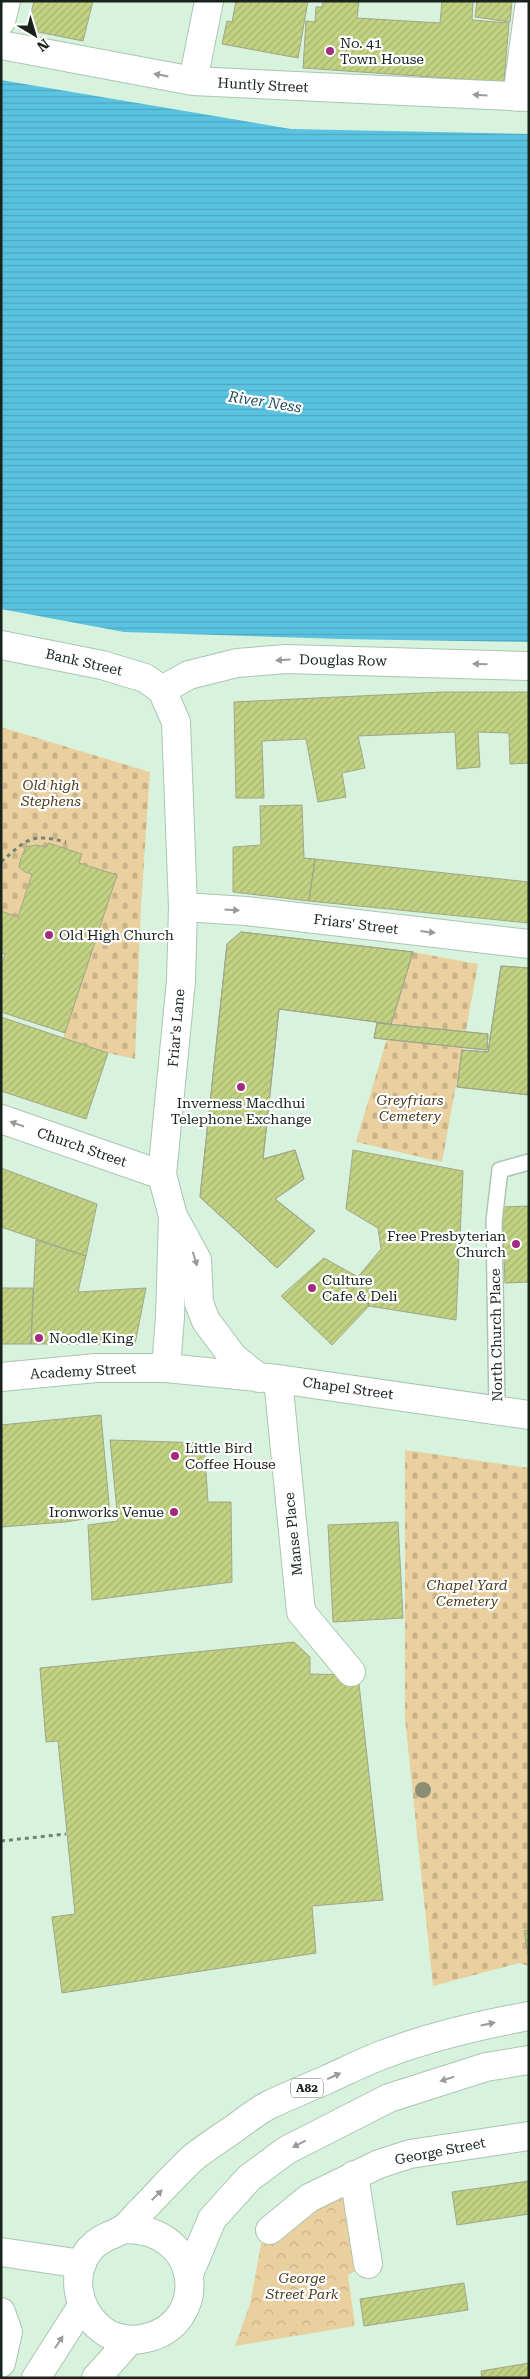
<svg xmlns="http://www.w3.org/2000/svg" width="530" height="2379" font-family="'Roboto Serif',serif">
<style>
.cemetery{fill:url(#cemetery-stones)}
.park{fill:url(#park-crowns)}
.water{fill:url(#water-rules)}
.building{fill:url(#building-hatch);stroke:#a0a68a}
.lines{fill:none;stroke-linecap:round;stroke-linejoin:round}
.service-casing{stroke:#aac5b0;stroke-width:18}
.minor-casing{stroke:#aac5b0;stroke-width:30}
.secondary-casing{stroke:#aac5b0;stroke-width:30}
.trunk-casing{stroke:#aac5b0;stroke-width:30}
.path{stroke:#728475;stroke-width:3;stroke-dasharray:4 4;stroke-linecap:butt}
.service{stroke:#fff;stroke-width:15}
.minor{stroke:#fff;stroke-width:28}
.secondary{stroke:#fff;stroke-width:28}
.trunk{stroke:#fff;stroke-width:28}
.tree{fill:#8b8e72}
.oneway{fill:#989c98}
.poi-dot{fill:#a42a80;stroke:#fff;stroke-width:2}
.labels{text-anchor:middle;stroke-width:4.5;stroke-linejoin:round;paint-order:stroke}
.shield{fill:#fff;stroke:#5e655f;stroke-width:1}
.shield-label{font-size:12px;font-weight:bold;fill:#19231b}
.poi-label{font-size:14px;fill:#19231b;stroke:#fff;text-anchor:start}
.street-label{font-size:14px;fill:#19231b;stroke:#fff}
.park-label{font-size:14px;font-style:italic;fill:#4c3c1b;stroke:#fff}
.water-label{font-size:15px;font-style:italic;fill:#23505e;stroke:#fff}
</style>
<defs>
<pattern id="cemetery-stones" width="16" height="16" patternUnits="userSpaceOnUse" patternTransform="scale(1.25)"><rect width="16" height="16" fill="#ead09f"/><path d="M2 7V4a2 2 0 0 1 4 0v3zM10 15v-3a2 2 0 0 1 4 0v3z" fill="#c8b288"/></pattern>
<pattern id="park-crowns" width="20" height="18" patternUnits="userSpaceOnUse" patternTransform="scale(1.25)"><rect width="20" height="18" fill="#ead09f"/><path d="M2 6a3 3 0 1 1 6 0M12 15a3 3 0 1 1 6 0" fill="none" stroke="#c8b288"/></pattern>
<pattern id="water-rules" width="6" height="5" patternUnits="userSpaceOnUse" patternTransform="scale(1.25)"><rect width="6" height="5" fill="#5ac3e1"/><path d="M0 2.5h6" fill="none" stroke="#4ea7c0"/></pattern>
<pattern id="building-hatch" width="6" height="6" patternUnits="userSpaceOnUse" patternTransform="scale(1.25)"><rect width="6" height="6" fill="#c2d282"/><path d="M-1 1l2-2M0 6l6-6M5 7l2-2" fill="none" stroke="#a6b470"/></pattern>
</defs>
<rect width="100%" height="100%" fill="#d8f3dd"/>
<path class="cemetery" d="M1 727 150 772 141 905 135 1059 108 1053 63 1038 116 875 79 863 82 854 49 843 47 847 36 845 26 847 21 858 32 874 18 917 1 911Z
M413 952 478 964 442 1162 356 1142Z
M405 1450 529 1468V1966L519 1963 433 1986 405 1719Z"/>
<path class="park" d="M345 2197 360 2268 348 2275 355 2326 235 2346 250 2304 262 2239 293 2227 317 2209Z"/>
<path class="water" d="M1 80 291 129 529 134V642L340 639 124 632 1 609Z"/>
<path class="building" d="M34 1H93L83 41 38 32 29 21Z
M236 1H308L298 58 222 44 227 21 232 22Z
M323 1H359L357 18 440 23 442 1H473L472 20 509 23 504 82 303 68 306 21 315 22 316 7H322Z
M477 1H512L510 22 475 17Z
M442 692H529V763L510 764 509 733 478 732 480 767 457 769 455 732 358 736 365 768 342 773 346 797 318 802 306 739 262 741 264 798H236L234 702Z
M302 805 304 858 315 859 309 901 233 892V847L261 845 260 806Z
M48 843 82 854 79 863 117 875 65 1033 1 1012V965L5 954 1 953V911L18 917 32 874 25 872 19 867 21 858 26 847 36 845 47 847Z
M315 859 529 882V923L309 901Z
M241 932 413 952 391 1024 279 1009 263 1159 295 1150 304 1179 275 1199 315 1231 277 1268 200 1197 227 944Z
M241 932 413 952 391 1024 279 1009 263 1159 295 1150 304 1179 275 1199 315 1231 277 1268 200 1197 227 944Z
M501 966 529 968V1095L457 1087 462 1050 488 1052Z
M501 966 529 968V1095L457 1087 462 1050 488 1052Z
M1 1017 108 1053 86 1119 1 1091Z
M377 1023 488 1034 487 1050 374 1038Z
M377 1023 488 1034 487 1050 374 1038Z
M353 1150 463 1171 456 1320 369 1306 358 1277 381 1249 378 1228 346 1209Z
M1 1168 97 1204 86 1256 1 1227Z
M529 1206V1282L505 1283 502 1207Z
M36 1240 86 1256 78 1292 146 1288 135 1344H31Z
M324 1258 358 1277 369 1306 332 1345 281 1296Z
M1 1288H33L31 1344H1Z
M101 1415 110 1515 65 1522 1 1527V1425Z
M110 1440 204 1443 208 1502H231L232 1582 92 1600 88 1525 118 1521Z
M398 1522 403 1618 333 1622 328 1525Z
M294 1642 310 1657V1674L358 1675 383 1900 312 1906 316 1953 62 1993 52 1917 75 1914 58 1741 46 1742 40 1668Z
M529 1930V1954H528L524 1931Z
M529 2181V2214L457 2225 452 2192Z
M464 2283 468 2310 364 2326 360 2299Z
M529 2363V2378H482L481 2371Z"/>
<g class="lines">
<defs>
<path id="service" d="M497 1410 494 1221 500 1170 529 1162"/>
<path id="minor" d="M1 21 6 1
M1 45 193 81 529 97
M193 81 209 1
M517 97 529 8
M162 690 189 675 237 663 286 659 529 666
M183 907 246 911 529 944
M1 1119 162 1175
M278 1379 301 1612 351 1672
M354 2175 368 2264
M270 2230 309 2198 379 2164 410 2154 529 2136
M1 2252 82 2264
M1 2312 8 2332 1 2363"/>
<path id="secondary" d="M1 645 102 665 145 678 162 690 176 722 183 907 181 981 162 1175 173 1216 170 1317 166 1368
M173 1216 197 1260 199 1303 206 1321 233 1357 259 1378
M1 1377 96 1368H166L278 1379 529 1415"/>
<path id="trunk" d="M123 2229C204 2227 210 2324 146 2338 131 2342 112 2339 100 2328 76 2308 70 2272 91 2248 101 2237 112 2236 123 2229 129 2225 135 2217 140 2212 158 2194 176 2173 195 2156 208 2146 222 2137 235 2128 246 2120 257 2111 269 2105 288 2096 307 2088 326 2080 344 2072 363 2062 382 2055 429 2037 480 2025 529 2016
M189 2274 212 2219 249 2178 287 2150 389 2098 486 2067 529 2060
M36 2378 82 2306
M96 2378 130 2340"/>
</defs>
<use href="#service" class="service-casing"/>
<use href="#minor" class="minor-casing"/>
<use href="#secondary" class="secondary-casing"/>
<use href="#trunk" class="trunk-casing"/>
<path class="path" d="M1 862C27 839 31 833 66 842
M1 1841 66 1834"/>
<use href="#service" class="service"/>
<use href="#minor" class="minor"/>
<use href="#secondary" class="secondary"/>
<use href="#trunk" class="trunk"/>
</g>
<circle class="tree" cx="423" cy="1790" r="8"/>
<defs><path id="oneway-solid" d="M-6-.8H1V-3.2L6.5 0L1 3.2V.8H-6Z" transform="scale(1.25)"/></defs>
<g class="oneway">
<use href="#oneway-solid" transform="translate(161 75) rotate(-169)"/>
<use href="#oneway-solid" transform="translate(480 95) rotate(-177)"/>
<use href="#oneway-solid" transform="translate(283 660) rotate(177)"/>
<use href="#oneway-solid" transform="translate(480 664) rotate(-179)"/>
<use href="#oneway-solid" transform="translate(232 910) rotate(4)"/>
<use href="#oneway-solid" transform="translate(428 932) rotate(7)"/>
<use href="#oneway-solid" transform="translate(17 1124) rotate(-161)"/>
<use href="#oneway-solid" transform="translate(195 1259) rotate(73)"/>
<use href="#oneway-solid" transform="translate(488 2024) rotate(-12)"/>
<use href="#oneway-solid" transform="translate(334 2076) rotate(-24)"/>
<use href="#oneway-solid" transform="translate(447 2079) rotate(163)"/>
<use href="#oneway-solid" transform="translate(299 2144) rotate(153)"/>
<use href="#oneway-solid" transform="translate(157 2195) rotate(-45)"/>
<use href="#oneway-solid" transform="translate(59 2342) rotate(-57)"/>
</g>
<g class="poi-dot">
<circle cx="330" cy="51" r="5"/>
<circle cx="49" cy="935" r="5"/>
<circle cx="241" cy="1087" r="5"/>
<circle cx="516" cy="1244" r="5"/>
<circle cx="312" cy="1288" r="5"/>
<circle cx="39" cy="1338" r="5"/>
<circle cx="175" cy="1456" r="5"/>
<circle cx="174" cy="1512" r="5"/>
</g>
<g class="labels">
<rect class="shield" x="291" y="2078.5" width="32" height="19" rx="4"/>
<g class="shield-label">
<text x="307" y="2092">A82</text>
</g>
<g class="poi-label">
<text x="340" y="48">No. 41<tspan x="340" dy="16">Town House</tspan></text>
<text x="59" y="940">Old High Church</text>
<text x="241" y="1108" text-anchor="middle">Inverness Macdhui<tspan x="241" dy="16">Telephone Exchange</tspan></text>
<text x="506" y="1241" text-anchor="end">Free Presbyterian<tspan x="506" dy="16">Church</tspan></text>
<text x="322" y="1285">Culture<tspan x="322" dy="16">Cafe &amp; Deli</tspan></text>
<text x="49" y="1343">Noodle King</text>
<text x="185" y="1453">Little Bird<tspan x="185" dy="16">Coffee House</tspan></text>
<text x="164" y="1517" text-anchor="end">Ironworks Venue</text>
</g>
<g class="street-label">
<text transform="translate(263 85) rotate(3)" y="5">Huntly Street</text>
<text transform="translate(343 660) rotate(1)" y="5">Douglas Row</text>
<text transform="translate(84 662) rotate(13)" y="5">Bank Street</text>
<text transform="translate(356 924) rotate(7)" y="5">Friars' Street</text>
<text transform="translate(176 1028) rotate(-85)" y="5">Friar's Lane</text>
<text transform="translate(82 1147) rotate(19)" y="5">Church Street</text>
<text transform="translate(496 1335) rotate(-91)" y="5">North Church Place</text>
<text transform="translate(83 1371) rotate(-3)" y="5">Academy Street</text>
<text transform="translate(348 1388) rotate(8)" y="5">Chapel Street</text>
<text transform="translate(293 1534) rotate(-96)" y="5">Manse Place</text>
<text transform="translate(440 2151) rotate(-11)" y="5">George Street</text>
</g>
<g class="park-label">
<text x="51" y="790">Old high<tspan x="51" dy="16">Stephens</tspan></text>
<text x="410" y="1105">Greyfriars<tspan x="410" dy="16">Cemetery</tspan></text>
<text x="467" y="1590">Chapel Yard<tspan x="467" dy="16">Cemetery</tspan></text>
<text x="302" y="2283">George<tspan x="302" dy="16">Street Park</tspan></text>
</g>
<g class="water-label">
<text transform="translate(265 402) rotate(9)" y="5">River Ness</text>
</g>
</g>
<rect width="530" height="2379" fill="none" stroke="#19231b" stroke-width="5"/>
<g transform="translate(35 35) rotate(142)" stroke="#ffffff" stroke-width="4" paint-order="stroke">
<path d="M0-4L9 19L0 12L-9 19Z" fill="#19231b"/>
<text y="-8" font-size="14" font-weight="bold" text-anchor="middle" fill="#19231b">N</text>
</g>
</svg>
